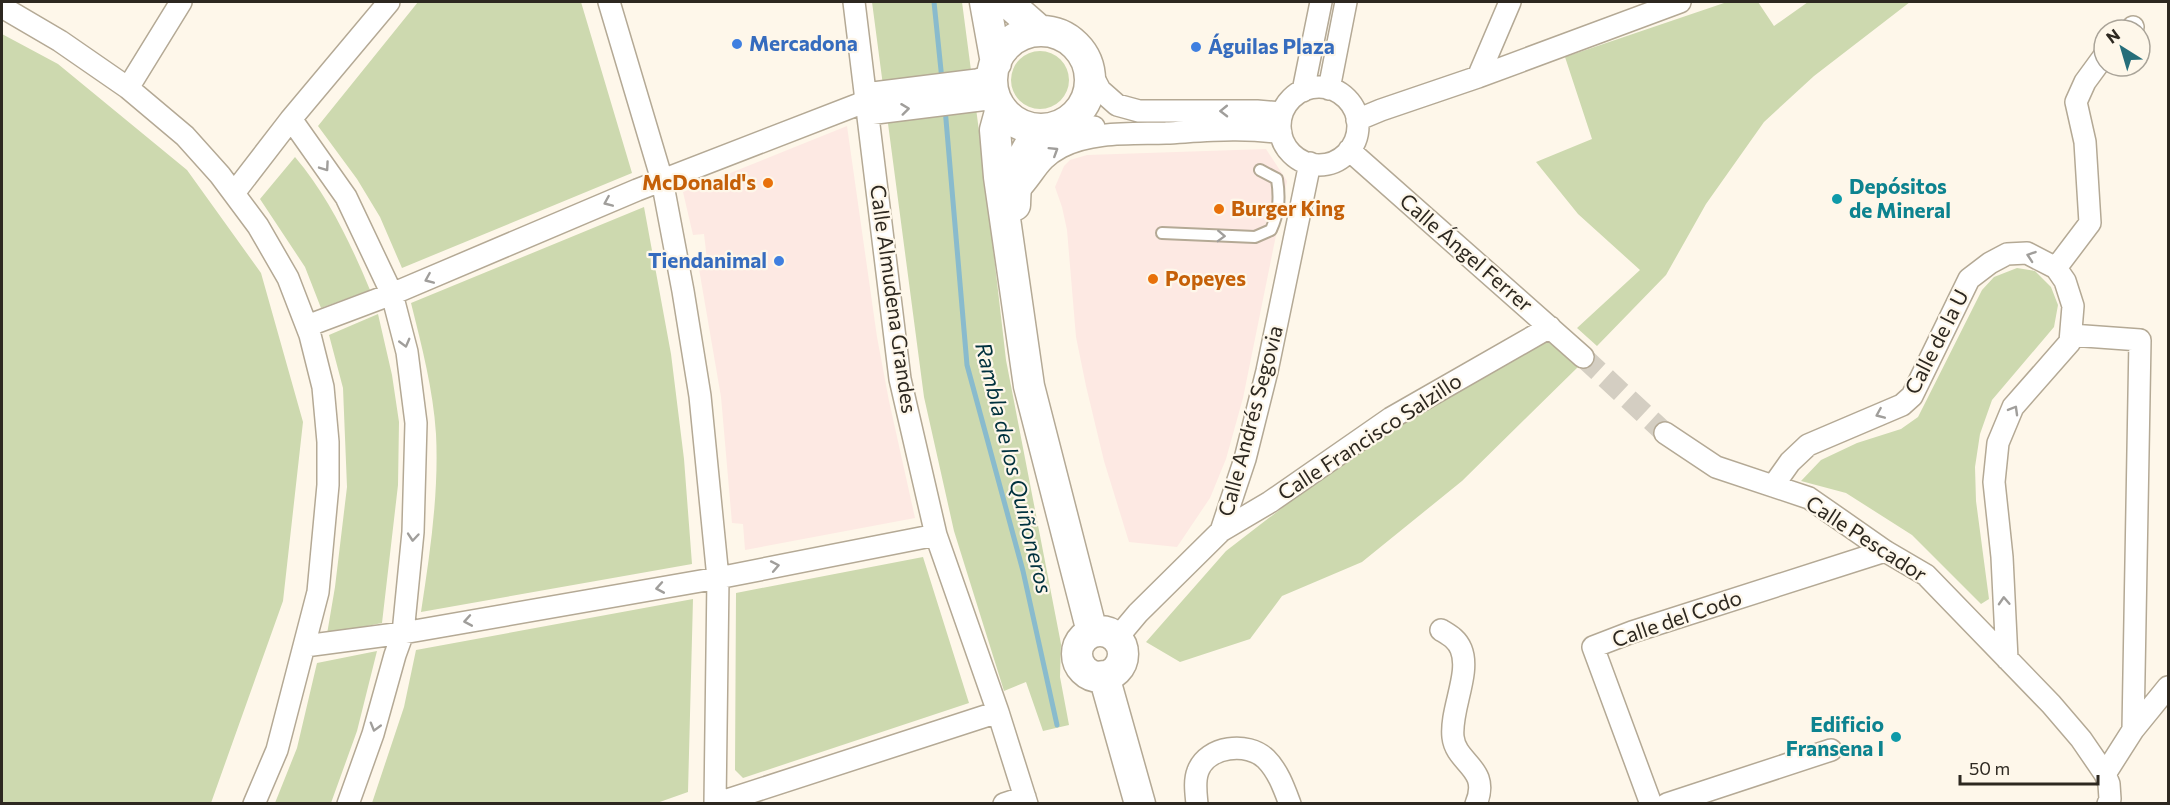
<svg xmlns="http://www.w3.org/2000/svg" width="2170" height="805" font-family="Commissioner,sans-serif">
<style>
.commercial{fill:#fde9e3}
.green{fill:#cdd9af}
.lines{fill:none;stroke-linecap:round;stroke-linejoin:round}
.stream{stroke:#89bbcd;stroke-width:5}
.street-tunnel{stroke:#d4cec2;stroke-width:21;stroke-dasharray:21 10;stroke-linecap:butt}
.lane-casing{stroke:#b4a995;stroke-width:14}
.street-casing{stroke:#b4a995;stroke-width:24}
.secondary-casing{stroke:#b4a995;stroke-width:33}
.lane{stroke:#fff;stroke-width:10}
.street{stroke:#fff;stroke-width:21}
.secondary{stroke:#fff;stroke-width:30}
.oneway{stroke:#a09e9b}
.shop-dot{fill:#3f7fe0;stroke:#fef7ea;stroke-width:2}
.food-dot{fill:#e8710a;stroke:#fef7ea;stroke-width:2}
.culture-dot{fill:#0f9aa8;stroke:#fef7ea;stroke-width:2}
.labels{text-anchor:middle;stroke-width:4.5;stroke-linejoin:round;paint-order:stroke}
.shop-label{font-size:21px;font-weight:bold;fill:#366cbe;stroke:#fef7ea;text-anchor:start}
.food-label{font-size:21px;font-weight:bold;fill:#c56008;stroke:#fef7ea;text-anchor:start}
.culture-label{font-size:21px;font-weight:bold;fill:#0d838f;stroke:#fef7ea;text-anchor:start}
.street-label{font-size:21px;fill:#2d2820;stroke:#fef7ea}
.water-label{font-size:22px;font-style:italic;fill:#00313e;stroke:#fef7ea}
</style>
<rect width="100%" height="100%" fill="#fef7ea"/>
<path class="commercial" d="M847 126 877 337 889 401 915 518 745 550 743 524 732 523 721 397 698 263 707 260 704 234 693 235 683 192Z
M1266 149 1287 181 1243 398 1226 459 1210 498 1177 547 1129 542 1104 461 1086 386 1076 337 1067 230 1062 207 1055 187 1064 166 1070 160 1087 155Z"/>
<path class="green" d="M418 2H581L632 173 402 268 380 217 357 179 318 126Z
M872 2H962L984 169 1006 360 1061 644 1060 677 1069 725 1043 731 1026 682 1004 691 954 531 924 397Z
M1727 2H1758L1774 26 1808 2H1910L1814 76 1764 122 1706 204 1666 275 1597 346 1577 328 1640 270 1578 214 1536 162 1592 139 1565 57Z
M2 34 58 64 187 170 261 273 303 422 283 601 211 803H2Z
M1011 80a29 29 0 1 1 58 0a29 29 0 1 1-58 0Z
M295 157C328 196 350 242 370 290L321 308 305 267 260 199Z
M644 207 671 354 684 459 692 564 421 612C430 553 439 493 436 434 433 389 422 347 411 303Z
M2017 268 2035 271 2051 287 2058 305 2054 327 1992 400 1980 434 1975 467 1976 501 1989 599 1981 604 1912 535 1846 493 1801 481 1821 460 1857 443 1901 429 1918 417 1982 290 1994 277Z
M378 314 392 375 399 422 398 485 382 623 327 634 335 587 347 487 343 388 329 335Z
M1552 338 1580 365 1462 481 1362 562 1282 596 1250 639 1180 662 1146 642 1226 551 1343 461 1408 415Z
M923 557 969 703 743 778 735 770 736 593Z
M693 599 688 792 654 804 372 803 404 707 416 650Z
M377 651 357 731 331 803H275L297 748 317 663Z"/>
<g class="lines">
<path class="stream" d="M934 2 942 80
M945 108 967 365 1023 571 1057 725"/>
<path class="street-tunnel" d="M1583 357 1665 433"/>
<defs>
<path id="lane" d="M1162 233 1255 237 1271 230C1279 212 1280 198 1277 179L1260 170"/>
<path id="street" d="M609 2 662 180 683 291 700 396 718 578 715 804
M854 2 900 379 936 535 998 712 1027 804
M2 7 60 41 128 88 185 136 220 175 258 226 288 278 310 335 323 387 328 442V485L318 592 277 750 254 804
M2131 30 2133 27
M1090 71 1100 90 1117 105 1139 111H1257L1282 113
M1478 77 1680 2
M1280 126a39 39 0 1 1 78 0a39 39 0 1 1-78 0Z
M128 88 181 2
M1329 89 1346 2
M1303 91 1321 2
M865 94 977 80 993 75
M868 114 996 98
M291 119 346 197 392 294 407 352 416 423 413 532 403 633 395 655 373 734 348 804
M1357 120 1381 110 1478 77 1510 2
M1054 127H1094
M1349 150 1583 357
M1020 189C1036 172 1038 159 1061 147 1092 131 1132 134 1166 133 1204 131 1243 127 1281 133
M234 193 291 119 389 2
M2056 268 2090 223 2085 142 2076 102 2085 82 2104 56
M307 326 392 294 637 190 867 101
M2071 335 2140 340 2133 730
M1665 433 1716 467 1809 498 1885 551 1926 575 2051 704 2081 739 2105 774 2109 784 2110 799 2108 804
M1773 486 1790 462 1808 445 1902 405 1912 396 1969 279 1990 263 2007 254 2027 253 2056 268 2065 281 2073 306 2070 342 2013 407 1998 443 1994 482 2002 557 2007 659
M1221 531 1270 502 1391 418 1550 327
M1441 630C1449 635 1457 639 1461 649 1471 673 1450 710 1453 737 1456 764 1491 768 1476 804
M1117 638 1138 613 1221 531 1245 459 1267 371 1310 163
M305 646 403 633 718 578 936 535
M2105 774 2133 730 2168 687
M715 804 998 712
M1004 804 1025 797
M1197 804C1196 793 1194 781 1198 771 1207 746 1248 741 1266 759 1278 771 1284 788 1290 804
M1651 804 1593 647 1632 632 1885 551
M1667 804 1831 750"/>
<path id="secondary" d="M985 2 996 63
M1007 2 1040 31
M992 80a49 49 0 1 1 98 0a49 49 0 1 1-98 0Z
M1001 108 995 130 999 177 1029 386 1092 632
M1015 205C1016 167 1019 160 1040 129
M1077 654a23 23 0 1 1 46 0a23 23 0 1 1-46 0Z
M1104 676 1140 804"/>
</defs>
<use href="#lane" class="lane-casing"/>
<use href="#street" class="street-casing"/>
<use href="#secondary" class="secondary-casing"/>
<use href="#lane" class="lane"/>
<use href="#street" class="street"/>
<use href="#secondary" class="secondary"/>
</g>
<defs><path id="oneway-chevron" d="M-2-3.5L2.5 0L-2 3.5" fill="none" stroke-width="1.6" stroke-linecap="round" stroke-linejoin="round" transform="scale(1.5)"/></defs>
<g class="oneway">
<use href="#oneway-chevron" transform="translate(905 109) rotate(-7)"/>
<use href="#oneway-chevron" transform="translate(1224 111) rotate(179)"/>
<use href="#oneway-chevron" transform="translate(1054 151) rotate(-32)"/>
<use href="#oneway-chevron" transform="translate(325 167) rotate(55)"/>
<use href="#oneway-chevron" transform="translate(608 202) rotate(157)"/>
<use href="#oneway-chevron" transform="translate(1221 236) rotate(2)"/>
<use href="#oneway-chevron" transform="translate(2031 256) rotate(-161)"/>
<use href="#oneway-chevron" transform="translate(429 279) rotate(157)"/>
<use href="#oneway-chevron" transform="translate(405 343) rotate(75)"/>
<use href="#oneway-chevron" transform="translate(2014 410) rotate(-60)"/>
<use href="#oneway-chevron" transform="translate(1880 414) rotate(157)"/>
<use href="#oneway-chevron" transform="translate(413 537) rotate(95)"/>
<use href="#oneway-chevron" transform="translate(775 566) rotate(-11)"/>
<use href="#oneway-chevron" transform="translate(660 588) rotate(170)"/>
<use href="#oneway-chevron" transform="translate(2004 601) rotate(-93)"/>
<use href="#oneway-chevron" transform="translate(468 621) rotate(170)"/>
<use href="#oneway-chevron" transform="translate(375 727) rotate(106)"/>
</g>
<g class="shop-dot">
<circle cx="737" cy="44" r="6"/>
<circle cx="1196" cy="47" r="6"/>
<circle cx="779" cy="261" r="6"/>
</g>
<g class="food-dot">
<circle cx="768" cy="183" r="6"/>
<circle cx="1219" cy="209" r="6"/>
<circle cx="1153" cy="279" r="6"/>
</g>
<g class="culture-dot">
<circle cx="1837" cy="199" r="6"/>
<circle cx="1896" cy="737" r="6"/>
</g>
<g class="labels">
<g class="shop-label">
<text x="749" y="51">Mercadona</text>
<text x="1208" y="54">Águilas Plaza</text>
<text x="767" y="268" text-anchor="end">Tiendanimal</text>
</g>
<g class="food-label">
<text x="756" y="190" text-anchor="end">McDonald's</text>
<text x="1231" y="216">Burger King</text>
<text x="1165" y="286">Popeyes</text>
</g>
<g class="culture-label">
<text x="1849" y="194">Depósitos<tspan x="1849" dy="24">de Mineral</tspan></text>
<text x="1884" y="732" text-anchor="end">Edificio<tspan x="1884" dy="24">Fransena I</tspan></text>
</g>
<g class="street-label">
<text transform="translate(1466 253) rotate(41)" y="7">Calle Ángel Ferrer</text>
<text transform="translate(893 299) rotate(82)" y="7">Calle Almudena Grandes</text>
<text transform="translate(1937 342) rotate(-63)" y="7">Calle de la U</text>
<text transform="translate(1251 421) rotate(-75)" y="7">Calle Andrés Segovia</text>
<text transform="translate(1370 437) rotate(-33)" y="7">Calle Francisco Salzillo</text>
<text transform="translate(1866 539) rotate(33)" y="7">Calle Pescador</text>
<text transform="translate(1677 619) rotate(-19)" y="7">Calle del Codo</text>
</g>
<g class="water-label">
<text transform="translate(1014 468) rotate(76)" y="8">Rambla de los Quiñoneros</text>
</g>
</g>
<rect width="2170" height="805" fill="none" stroke="#2d2820" stroke-width="6"/>
<g transform="translate(2122 48) rotate(323)"><circle r="28" fill="#fef7ea" stroke="#aaa499" stroke-width="1.5"/>
<path d="M0-4.5L10 22L0 15L-10 22Z" fill="#266e7a"/>
<text y="-9" font-size="16" font-weight="bold" text-anchor="middle" fill="#2d2820">N</text>
</g>
<path d="M1960 775v9h138v-9" fill="none" stroke="#2d2820" stroke-width="3"/>
<text x="1969" y="775" font-size="18" fill="#2d2820" stroke="#fef7ea" stroke-width="4.5" paint-order="stroke">50 m</text>
</svg>
